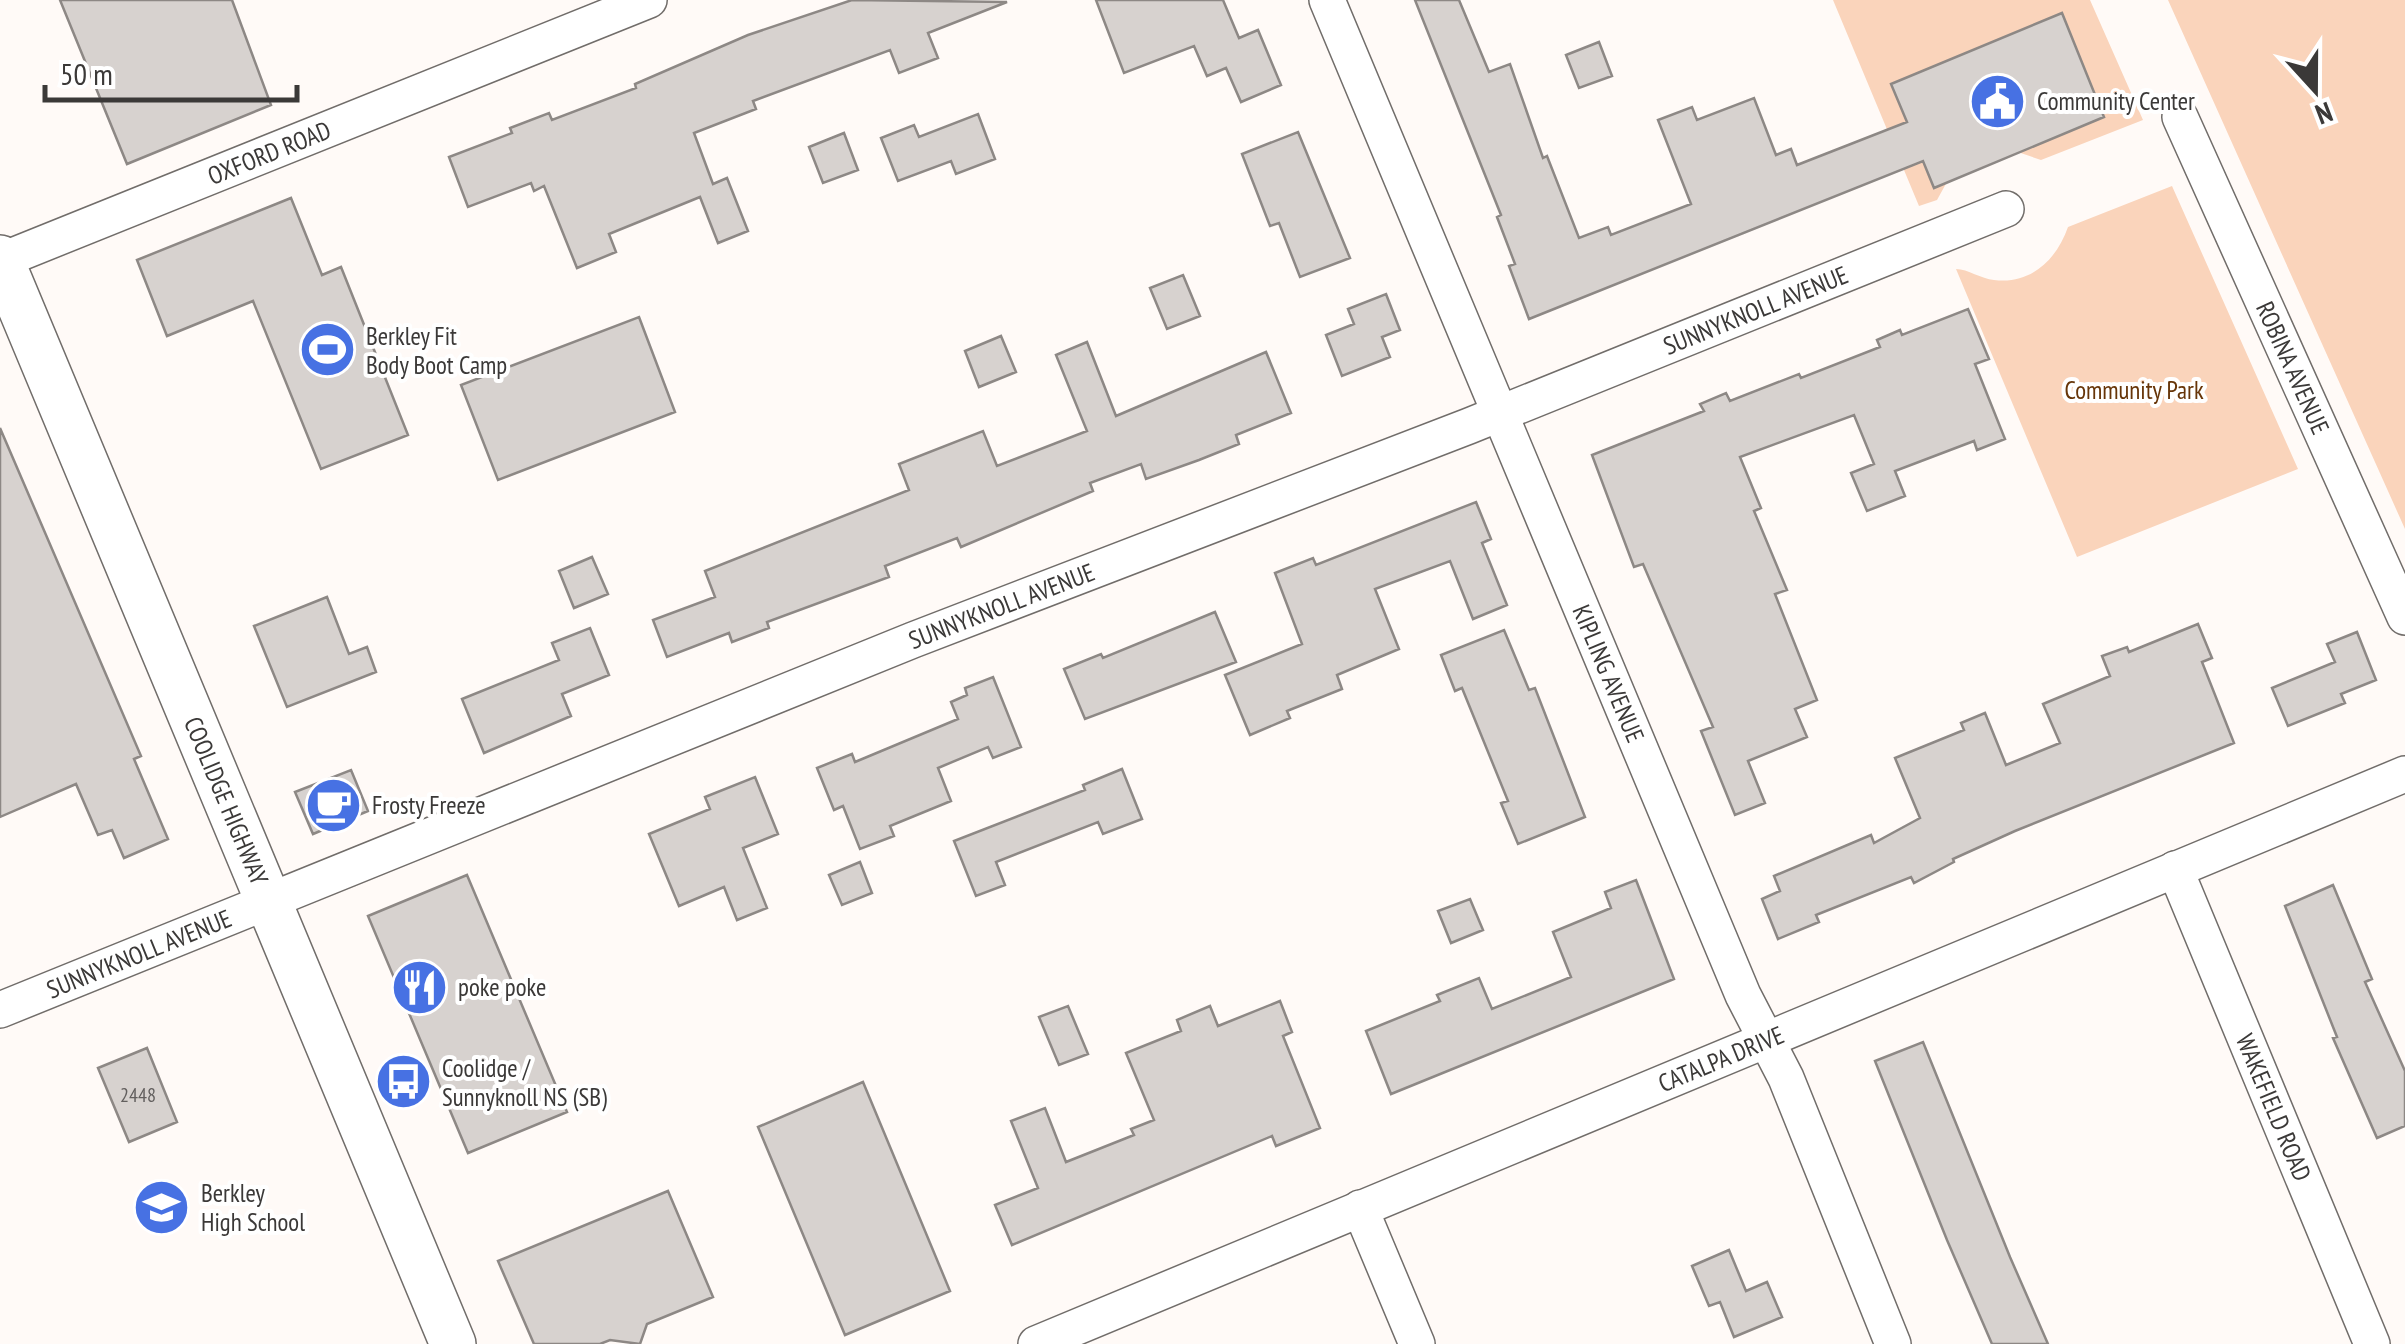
<svg xmlns="http://www.w3.org/2000/svg" width="2405" height="1344" font-family="'PT Sans Narrow',sans-serif">
<style>
.green{fill:#fad4bb}
.building{fill:#d7d2cf;stroke:#8d8885;stroke-width:2.5}
.lines{fill:none;stroke-linecap:round;stroke-linejoin:round}
.minor-casing{stroke:#716d6a;stroke-width:38}
.major-casing{stroke:#716d6a;stroke-width:48}
.minor{stroke:#fff;stroke-width:35}
.major{stroke:#fff;stroke-width:45}
.labels{text-anchor:middle;stroke-width:8;stroke-linejoin:round;paint-order:stroke}
.number-label{font-size:20px;fill:#625f5e}
.poi-label{font-size:25px;fill:#3b3938;stroke:#fff;text-anchor:start}
.street-label{font-size:25px;fill:#3b3938;stroke:#fff}
.park-label{font-size:25px;fill:#673508;stroke:#fff}
</style>
<rect width="100%" height="100%" fill="#fffaf7"/>
<path class="green" d="M1833 0H2090L2143 120 2041 160 2009 149 1953 171 1937 200 1919 206Z
M2168 0H2405V529Z
M2172 186 2298 469 2077 557 1956 269C1968 269 1981 279 1994 280 2031 285 2057 259 2068 227Z"/>
<path class="building" d="M60 0H232L271 105 127 164Z
M852 0 1007 2 928 33 938 58 899 73 890 50 753 101 756 109 694 133 713 184 727 178 748 231 718 243 700 197 609 234 616 252 577 268 544 186 534 191 531 183 468 207 449 157 512 133 510 128 549 113 552 120 636 88 635 84 748 35Z
M1096 0H1223L1239 38 1258 30 1281 85 1241 102 1226 68 1207 76 1194 46 1124 73Z
M1415 0H1459L1489 72 1510 64 1543 158 1547 156 1579 238 1608 227 1611 235 1691 204 1658 120 1692 107 1697 120 1754 98 1776 155 1791 149 1797 165 1907 122 1891 84 2062 13 2104 117 1934 188 1923 161 1529 319 1509 266 1515 264 1497 217 1501 215Z
M1599 42 1612 76 1579 88 1566 55Z
M978 114 995 159 956 174 951 161 898 181 881 138 914 125 919 137Z
M1298 132 1350 258 1300 277 1279 223 1270 226 1242 154Z
M844 133 858 170 823 183 809 147Z
M291 198 322 275 341 267 408 435 321 469 253 301 167 336 137 260Z
M1183 275 1200 316 1167 329 1150 288Z
M1386 294 1400 330 1382 337 1390 357 1342 376 1326 335 1354 324 1348 309Z
M1968 309 1989 359 1975 364 2005 439 1977 450 1974 441 1895 471 1905 496 1867 511 1851 473 1874 464 1854 415 1740 457 1761 508 1754 511 1787 590 1775 594 1817 700 1795 709 1807 737 1748 761 1765 803 1735 815 1701 731 1713 727 1643 564 1634 567 1592 455 1704 411 1700 404 1726 393 1730 401 1799 374 1801 378 1880 347 1877 340 1900 330 1902 335Z
M639 317 675 412 498 480 461 385Z
M1001 336 1016 372 979 387 965 351Z
M1087 342 1116 416 1266 352 1291 413 1236 435 1239 444 1199 460 1146 479 1141 464 1090 483 1093 491 961 547 957 538 885 566 889 577 767 622 769 628 732 642 729 633 667 657 653 620 715 597 705 571 909 490 899 464 983 431 997 466 1087 431 1056 355Z
M0 428 141 756 134 759 168 839 124 858 112 830 98 835 76 784 0 817Z
M1476 502 1491 539 1482 543 1507 605 1473 619 1450 561 1375 589 1399 649 1337 675 1342 689 1287 711 1290 718 1250 735 1225 675 1302 644 1275 573 1313 558 1316 565Z
M592 557 608 594 574 608 559 571Z
M327 597 349 654 367 647 376 672 287 707 254 626Z
M1215 612 1236 662 1085 719 1064 669 1101 654 1103 658Z
M2198 624 2212 658 2202 662 2234 743 2015 831 1953 859 1954 862 1914 883 1911 877 1816 915 1819 922 1778 939 1762 899 1780 891 1774 876 1871 835 1874 843 1920 818 1895 758 1964 730 1961 723 1985 713 2006 765 2060 743 2043 704 2110 676 2102 656 2127 647 2129 652Z
M590 628 609 675 562 694 571 716 484 753 462 699 559 660 552 643Z
M1504 630 1529 690 1535 688 1585 817 1518 844 1501 803 1508 801 1462 688 1455 691 1441 655Z
M2357 632 2376 680 2341 694 2345 703 2288 726 2272 688 2335 662 2327 644Z
M993 677 1021 747 993 758 988 747 938 768 951 801 890 826 894 836 860 849 843 806 834 810 817 768 852 754 855 762 958 719 951 702 967 695 965 688Z
M1122 769 1142 819 1103 834 1098 822 996 862 1005 885 976 896 954 841 1085 790 1083 785Z
M351 770 368 811 313 834 295 792Z
M755 777 778 834 743 848 767 908 737 920 724 887 679 906 649 834 710 809 705 797Z
M860 862 872 893 842 905 829 875Z
M467 875 567 1112 468 1153 368 916Z
M1636 880 1674 979 1391 1094 1366 1031 1440 1001 1437 995 1479 978 1492 1009 1571 977 1553 932 1611 908 1605 892Z
M2333 885 2372 979 2365 982 2405 1071V1126L2377 1138 2333 1038 2337 1037 2285 906Z
M1470 899 1483 930 1451 943 1438 911Z
M1280 1001 1292 1032 1283 1036 1320 1128 1276 1146 1272 1136 1012 1245 995 1205 1038 1188 1011 1121 1045 1108 1066 1162 1134 1135 1131 1129 1154 1120 1126 1053 1181 1031 1177 1020 1210 1006 1218 1026Z
M1068 1006 1088 1054 1059 1065 1039 1017Z
M1923 1042 2010 1257 2048 1344H1992L1947 1240 1875 1061Z
M147 1048 177 1122 129 1142 98 1068Z
M863 1082 950 1291 845 1335 758 1127Z
M668 1191 713 1297 647 1324 640 1344 610 1340 600 1344H534L498 1261Z
M1729 1250 1746 1291 1767 1282 1782 1317 1734 1337 1720 1302 1709 1306 1692 1266Z"/>
<g class="lines">
<defs>
<g id="minor">
<path id="s1" d="M1327 0 1743 995 1786 1078 1893 1344"/>
<path id="s2" d="M2180 117 2405 617"/>
<path id="s3" d="M0 261 649 0"/>
<path id="s4" d="M2175 869 2372 1344"/>
<path id="s5" d="M0 1010 913 640 1469 426 2006 209"/>
<path d="M1360 1208 1417 1344"/>
<path id="s6" d="M1036 1344 2405 774"/>
</g>
<g id="major">
<path id="s7" d="M0 258 453 1344"/>
</g>
</defs>
<use href="#minor" class="minor-casing"/>
<use href="#major" class="major-casing"/>
<use href="#minor" class="minor"/>
<use href="#major" class="major"/>
</g>
<defs>
<symbol id="civic-disc" viewBox="-11 -11 22 22"><circle r="9.5" fill="#4771e3" stroke="#fff"/><path d="M-.6-6.5H3V-4.5H.6V-3L4-1V1h2V6H-6V1h2V-1L-.6-3ZM-1.2 2.5V6h2.4V2.5Z" fill="#fff"/></symbol>
<symbol id="stadium-disc" viewBox="-11 -11 22 22"><circle r="9.5" fill="#4771e3" stroke="#fff"/><path d="M0-5a6.5 5 0 1 0 0 10a6.5 5 0 1 0 0-10ZM-3.5-1.8h7v3.6h-7Z" fill="#fff"/></symbol>
<symbol id="cafe-disc" viewBox="-11 -11 22 22"><circle r="9.5" fill="#4771e3" stroke="#fff"/><path d="M-5.5-4.5H6V0H3Q3 3.5 0 3.5H-2.5Q-5.5 3.5-5.5 0ZM3-3.2v2h1.7v-2ZM-6 4.5H4V6H-6Z" fill="#fff"/></symbol>
<symbol id="restaurant-disc" viewBox="-11 -11 22 22"><circle r="9.5" fill="#4771e3" stroke="#fff"/><path d="M-5-6h1v4h1v-4h1v4h1v-4h1v5L-1.5 .5V6h-2V.5L-5-1ZM5-6V6H3V1.5H1.5Q1.5-4 5-6Z" fill="#fff"/></symbol>
<symbol id="bus-disc" viewBox="-11 -11 22 22"><circle r="9.5" fill="#4771e3" stroke="#fff"/><path d="M-5-6H5V4H4V6H2V4H-2V6H-4V4H-5ZM-3.5-4V0h7V-4ZM-3.5 1.2v1.5H-2V1.2ZM2 1.2v1.5H3.5V1.2Z" fill="#fff"/></symbol>
<symbol id="school-disc" viewBox="-11 -11 22 22"><circle r="9.5" fill="#4771e3" stroke="#fff"/><path d="M0-5L7-2L0 1L-7-2ZM-4 1L0 2.5L4 1V4Q0 6-4 4Z" fill="#fff"/></symbol>
</defs>
<g fill-rule="evenodd">
<use href="#civic-disc" x="1966" y="70" width="63" height="63"/>
<use href="#stadium-disc" x="296" y="318" width="63" height="63"/>
<use href="#cafe-disc" x="302" y="774" width="63" height="63"/>
<use href="#restaurant-disc" x="388" y="956" width="63" height="63"/>
<use href="#bus-disc" x="372" y="1050" width="63" height="63"/>
<use href="#school-disc" x="130" y="1176" width="63" height="63"/>
</g>
<g class="labels">
<g class="number-label">
<text x="138" y="1102">2448</text>
</g>
<g class="poi-label">
<text x="2037" y="110">Community Center</text>
<text x="366" y="345">Berkley Fit<tspan x="366" dy="29">Body Boot Camp</tspan></text>
<text x="372" y="814">Frosty Freeze</text>
<text x="458" y="996">poke poke</text>
<text x="442" y="1077">Coolidge /<tspan x="442" dy="29">Sunnyknoll NS (SB)</tspan></text>
<text x="201" y="1202">Berkley<tspan x="201" dy="29">High School</tspan></text>
</g>
<g class="street-label">
<text dy="9" stroke="none"><textPath href="#s3" startOffset="290">OXFORD ROAD</textPath></text>
<text dy="9" stroke="none"><textPath href="#s5" startOffset="1890">SUNNYKNOLL AVENUE</textPath></text>
<text dy="9" stroke="none"><textPath href="#s2" startOffset="275">ROBINA AVENUE</textPath></text>
<text dy="9" stroke="none"><textPath href="#s5" startOffset="1080">SUNNYKNOLL AVENUE</textPath></text>
<text dy="9" stroke="none"><textPath href="#s1" startOffset="730">KIPLING AVENUE</textPath></text>
<text dy="9" stroke="none"><textPath href="#s7" startOffset="588">COOLIDGE HIGHWAY</textPath></text>
<text dy="9" stroke="none"><textPath href="#s5" startOffset="150">SUNNYKNOLL AVENUE</textPath></text>
<text dy="9" stroke="none"><textPath href="#s6" startOffset="742">CATALPA DRIVE</textPath></text>
<text dy="9" stroke="none"><textPath href="#s4" startOffset="258">WAKEFIELD ROAD</textPath></text>
</g>
<g class="park-label">
<text x="2134" y="399">Community Park</text>
</g>
</g>
<g transform="translate(2315 90) rotate(159)" stroke="#ffffff" stroke-width="8" paint-order="stroke">
<path d="M0-8L18 38L0 25L-18 38Z" fill="#3b3938"/>
<text y="-15" font-size="28" font-weight="bold" text-anchor="middle" fill="#3b3938">N</text>
</g>
<path d="M45 85v15h252v-15" fill="none" stroke="#3b3938" stroke-width="5"/>
<text x="60" y="85" font-size="30" fill="#3b3938" stroke="#ffffff" stroke-width="8" paint-order="stroke">50 m</text>
</svg>
